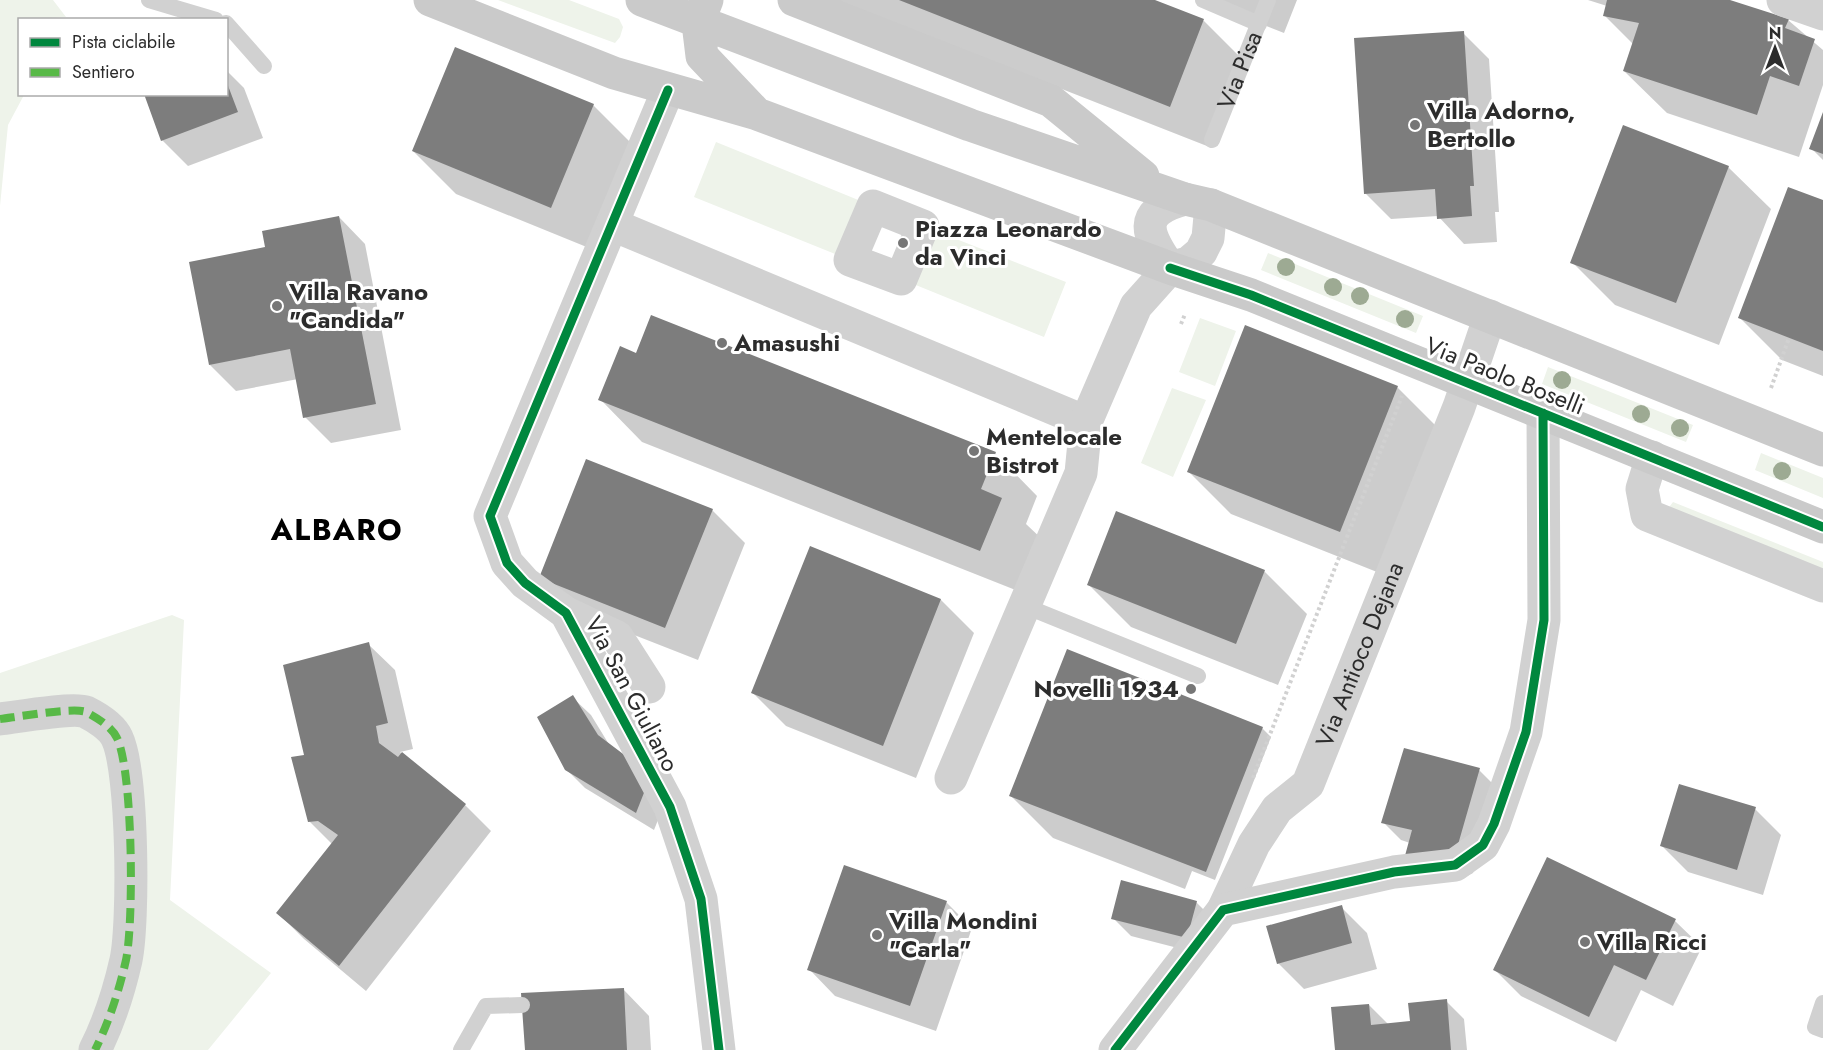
<svg xmlns="http://www.w3.org/2000/svg" width="1823" height="1050" font-family="Jost,sans-serif">
<style>
.green{fill:#eef3ea}
.shadow{fill:#0003}
.building{fill:#7d7d7d}
.lines{fill:none;stroke-linecap:round;stroke-linejoin:round}
.path{stroke:#d1d1d1;stroke-width:4;stroke-dasharray:3 3;stroke-linecap:butt}
.lane{stroke:#d1d1d1;stroke-width:16}
.street{stroke:#d1d1d1;stroke-width:33}
.secondary{stroke:#cacaca;stroke-width:33}
.quiet{stroke:#58b947;stroke-width:8;stroke-dasharray:15 8;stroke-linecap:butt}
.cycleway-casing{stroke:#fff;stroke-width:13}
.cycleway{stroke:#00873e;stroke-width:9}
.tree{fill:#9daa93}
.poi-dot{fill:#767676;stroke:#fff;stroke-width:2}
.labels{text-anchor:middle;stroke-width:6;stroke-linejoin:round;paint-order:stroke}
.street-label{font-size:24px;fill:#2c2c2c;stroke:#fff}
.poi-label{font-size:24px;font-weight:bold;fill:#2c2c2c;stroke:#fff;text-anchor:start}
.district-label{font-size:30px;font-weight:bold;letter-spacing:1.5px;fill:#000;stroke:#fff}
</style>
<rect width="100%" height="100%" fill="#fff"/>
<path class="green" d="M0 0H53L66 17 20 20V94L24 95 8 125 0 206Z
M498 0H569L619 19 623 27 620 37 615 43Z
M716 142 873 206 850 260 694 197Z
M923 226 1066 282 1044 337 901 279Z
M1268 253 1423 316 1416 333 1261 270Z
M1200 318 1236 331 1215 386 1179 372Z
M1548 367 1693 425 1686 442 1542 384Z
M1172 388 1206 400 1173 477 1141 463Z
M1761 453 1823 478V498L1755 470Z
M1673 502 1823 562V572L1667 510Z
M172 615 184 620 170 900 271 973 208 1050H0V673Z"/>
<path class="shadow" d="M835 0H1151L1204 21 1246 63 1212 148Z
M1200 0H1297L1284 33Z
M1588 0H1726L1788 20 1823 50V85L1799 157 1667 113 1624 71 1633 44 1605 16 1607 6Z
M1463 33 1489 59 1499 212H1495L1497 242 1464 244 1438 216 1391 219 1365 193Z
M226 70 244 88 263 138 188 166 162 140 226 94Z
M593 105 636 148 594 250 456 194 413 151Z
M1823 116V160L1811 148Z
M1728 167 1771 209 1719 345 1615 305 1572 262Z
M1823 202V376L1782 360 1739 317Z
M339 217 365 244 401 430 331 443 305 417 298 379 236 391 210 365 267 249Z
M1246 327 1397 387 1440 430 1382 574 1231 514 1189 472Z
M636 355 995 453 1037 496 1026 524 1044 541 1023 593 642 442 600 399Z
M712 510 745 543 698 660 573 611 540 578Z
M811 548 941 600 974 633 916 778 786 726 753 693Z
M1264 571 1307 614 1278 685 1131 627 1088 584Z
M368 644 395 670 413 749 400 752 465 805 491 831 366 991 304 939 278 913 332 844 309 821Z
M572 697 591 715 610 746 668 795 654 830 585 788 566 769Z
M1262 728 1271 737 1215 880 1192 871 1185 889 1053 838 1011 796Z
M1479 770 1497 788 1473 873 1465 877 1410 843 1401 840 1383 822Z
M1755 809 1781 835 1763 895 1688 872 1662 846Z
M1548 859 1675 921 1702 947 1673 1006 1641 990 1616 1042 1521 996 1494 969Z
M946 902 972 928 936 1031 835 996 809 969Z
M1196 902 1214 920 1205 955 1131 936 1113 918Z
M1341 907 1367 933 1377 969 1304 989 1278 963Z
M623 989 649 1016 651 1050H526Z
M1446 1001 1464 1019 1467 1050H1337L1369 1005 1388 1024 1411 1022Z"/>
<path class="building" d="M899 0H1155L1204 19 1170 107Z
M1607 0H1730L1789 19 1785 28 1815 39 1799 86 1770 76 1757 115 1623 71 1639 23 1603 16Z
M1464 31 1474 186H1470L1472 216 1437 219 1435 189 1364 194 1354 38Z
M455 47 594 104 551 208 412 151Z
M227 83 238 112 161 141 144 94H226Z
M1823 112V154L1809 149Z
M1623 125 1729 166 1676 303 1570 263Z
M1788 187 1823 200V351L1738 318Z
M339 216 376 404 303 418 290 349 209 365 189 262 265 247 262 231Z
M651 315 996 452 981 489 1002 498 980 551 598 400 620 346 636 353Z
M1245 325 1398 386 1340 532 1187 472Z
M586 459 713 509 665 628 539 578Z
M1116 511 1265 570 1236 644 1087 585Z
M810 546 941 599 883 746 751 693Z
M369 642 388 723 376 726 379 743 398 757 402 752 466 804 339 966 276 913 338 835 318 821 308 822 291 757 304 755 283 665Z
M1067 649 1263 727 1206 872 1009 796Z
M573 695 598 735 651 775 636 813 565 770 537 717Z
M1404 748 1480 768 1455 855 1403 863 1412 830 1381 823Z
M1679 784 1756 807 1737 870 1660 846Z
M1547 857 1676 919 1646 980 1614 965 1589 1017 1493 970Z
M844 865 947 901 910 1006 807 970Z
M1121 880 1197 901 1187 938 1111 919Z
M1342 905 1352 943 1277 964 1266 926Z
M624 988 627 1050H525L521 993Z
M1447 999 1451 1050H1335L1331 1007 1369 1004 1371 1025 1410 1021 1408 1003Z"/>
<g class="lines">
<path class="path" d="M1181 324 1185 314
M1771 388 1789 338
M1253 778 1402 396"/>
<g class="lane">
<path d="M149 0 216 20"/>
<path d="M1203 0 1259 24"/>
<path d="M226 23 264 66"/>
<path id="s1" d="M1212 140 1268 0"/>
<path d="M1025 606 1198 676"/>
<path d="M1823 1003 1815 1027 1823 1030"/>
<path d="M461 1050 486 1006 522 1005"/>
</g>
<g class="street">
<path d="M1783 0 1823 14"/>
<path d="M668 90 490 516 507 563 525 583 566 613 670 807 701 899 719 1050"/>
<path d="M873 206 923 226 901 279 850 260Z"/>
<path d="M613 225 1086 422"/>
<path d="M1170 268C1147 235 1135 212 1185 199"/>
<path d="M1652 457 1642 489 1647 515 1823 586"/>
<path d="M566 613 617 637 649 687"/>
<path d="M0 719C16 717 74 707 86 712 96 717 112 727 117 738 133 771 134 922 126 960 119 991 109 1022 95 1050"/>
<path d="M951 778 1081 473 1086 422 1136 306 1170 268 1188 263 1201 252 1208 238 1211 205"/>
<path id="s2" d="M1223 910 1254 844 1277 809 1308 784 1459 407 1490 316"/>
<path d="M1115 1050 1223 910 1394 872 1455 865 1483 845 1494 824 1526 732 1544 620 1543 413"/>
</g>
<path class="secondary" d="M430 0 614 73 757 114 1170 268 1251 295 1823 527
M642 0 970 125 1185 199 1211 205 1823 450
M707 0 698 23 702 56 757 114
M794 0 1051 101 1143 176"/>
<path class="quiet" d="M0 719C16 717 74 707 86 712 96 717 112 727 117 738 133 771 134 922 126 960 119 991 109 1022 95 1050"/>
<defs>
<path id="cycleway" d="M668 90 490 516 507 563 525 583 566 613 670 807 701 899 719 1050
M1170 268 1251 295 1823 527
M1115 1050 1223 910 1394 872 1455 865 1483 845 1494 824 1526 732 1544 620 1543 413"/>
</defs>
<use href="#cycleway" class="cycleway-casing"/>
<use href="#cycleway" class="cycleway"/>
</g>
<g class="tree">
<circle cx="1286" cy="267" r="9"/>
<circle cx="1333" cy="287" r="9"/>
<circle cx="1360" cy="296" r="9"/>
<circle cx="1405" cy="319" r="9"/>
<circle cx="1562" cy="380" r="9"/>
<circle cx="1641" cy="414" r="9"/>
<circle cx="1680" cy="428" r="9"/>
<circle cx="1782" cy="471" r="9"/>
</g>
<g class="poi-dot">
<circle cx="1415" cy="125" r="6"/>
<circle cx="903" cy="243" r="6"/>
<circle cx="277" cy="306" r="6"/>
<circle cx="722" cy="343" r="6"/>
<circle cx="974" cy="451" r="6"/>
<circle cx="1191" cy="689" r="6"/>
<circle cx="877" cy="935" r="6"/>
<circle cx="1585" cy="942" r="6"/>
</g>
<g class="labels">
<g class="street-label">
<text dy="8" stroke="none"><textPath href="#s1" startOffset="75">Via Pisa</textPath></text>
<text transform="translate(1505 376) rotate(22)" y="8">Via Paolo Boselli</text>
<text dy="8" stroke="none"><textPath href="#s2" startOffset="294">Via Antioco Dejana</textPath></text>
<text transform="translate(632 694) rotate(62)" y="8">Via San Giuliano</text>
</g>
<g class="poi-label">
<text x="1427" y="119">Villa Adorno,<tspan x="1427" dy="28">Bertollo</tspan></text>
<text x="915" y="237">Piazza Leonardo<tspan x="915" dy="28">da Vinci</tspan></text>
<text x="289" y="300">Villa Ravano<tspan x="289" dy="28">"Candida"</tspan></text>
<text x="734" y="351">Amasushi</text>
<text x="986" y="445">Mentelocale<tspan x="986" dy="28">Bistrot</tspan></text>
<text x="1179" y="697" text-anchor="end">Novelli 1934</text>
<text x="889" y="929">Villa Mondini<tspan x="889" dy="28">"Carla"</tspan></text>
<text x="1597" y="950">Villa Ricci</text>
</g>
<g class="district-label">
<text x="337" y="540">ALBARO</text>
</g>
</g>
<rect x="18" y="18" width="210" height="78" fill="#ffffff" stroke="#ababab" stroke-width="1.5"/>
<rect x="30" y="38" width="30" height="9" fill="#00873e" stroke="#ababab" stroke-width="1.5"/>
<text x="72" y="48" font-size="18" fill="#2c2c2c">Pista ciclabile</text>
<rect x="30" y="68" width="30" height="9" fill="#58b947" stroke="#ababab" stroke-width="1.5"/>
<text x="72" y="78" font-size="18" fill="#2c2c2c">Sentiero</text>
<g transform="translate(1775 48)" stroke="#ffffff" stroke-width="4.5" paint-order="stroke">
<path d="M0-4.5L10 22L0 15L-10 22Z" fill="#2c2c2c"/>
<text y="-9" font-size="16" font-weight="bold" text-anchor="middle" fill="#2c2c2c">N</text>
</g>
</svg>
